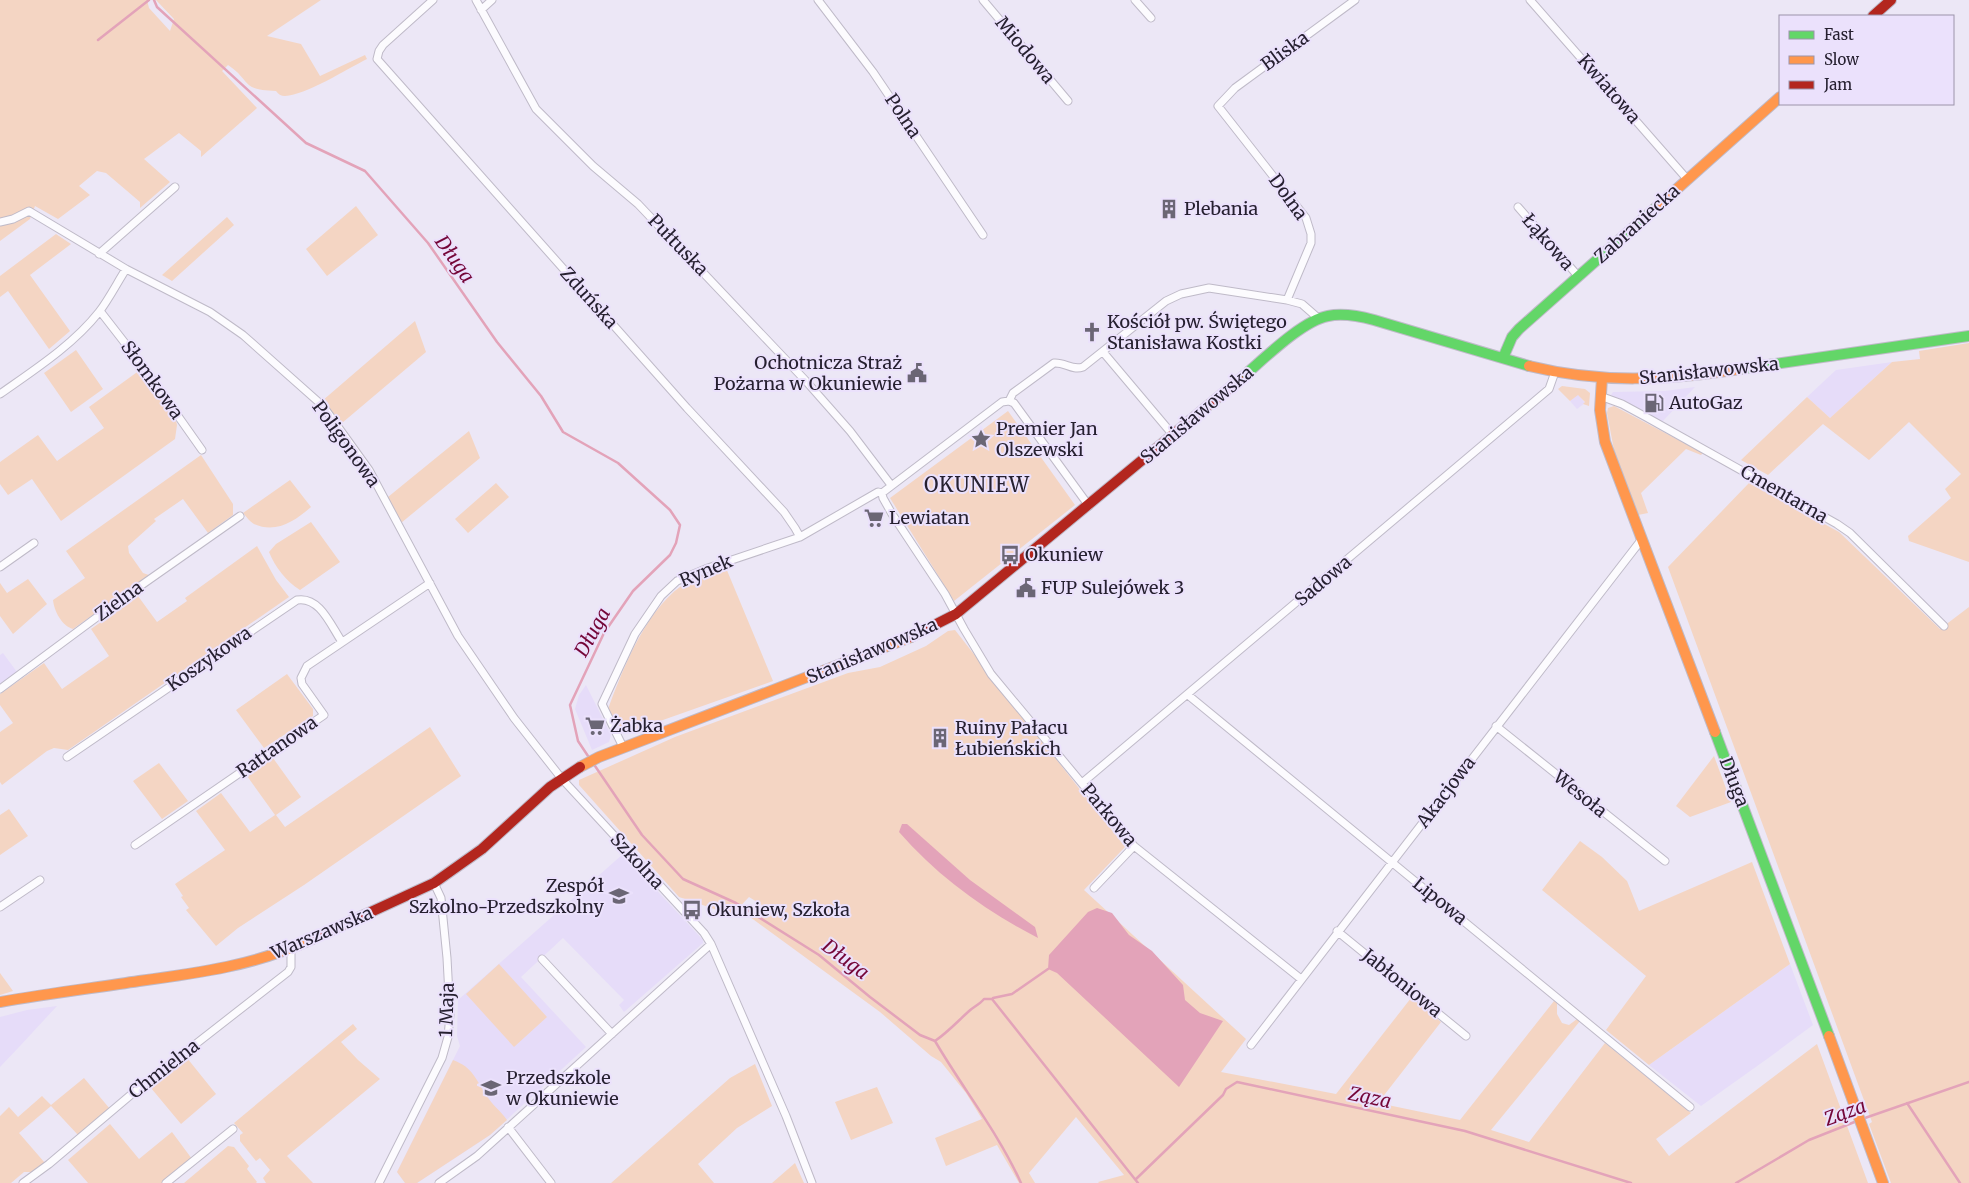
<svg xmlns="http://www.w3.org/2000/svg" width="1969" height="1183" font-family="Merriweather,serif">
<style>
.built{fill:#e6dcf9}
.green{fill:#f4d5c3}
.water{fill:#e3a3b9}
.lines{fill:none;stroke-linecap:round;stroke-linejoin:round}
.stream{stroke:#e3a3b9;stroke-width:2.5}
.street-casing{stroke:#bfbac8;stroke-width:9}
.fast-casing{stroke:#bfbac8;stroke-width:12}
.slow-casing{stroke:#bfbac8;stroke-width:12}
.jam-casing{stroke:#bfbac8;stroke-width:12}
.street{stroke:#fcfbfe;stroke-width:7}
.fast{stroke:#63d668;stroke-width:10}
.slow{stroke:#ff974d;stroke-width:10}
.jam{stroke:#b3261e;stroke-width:10}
.labels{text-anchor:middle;stroke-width:4;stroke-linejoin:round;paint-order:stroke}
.street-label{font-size:18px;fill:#262030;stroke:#ebe1fc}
.poi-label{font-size:18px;fill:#262030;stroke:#ebe1fc;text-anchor:start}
.water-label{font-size:19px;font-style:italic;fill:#740638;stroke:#ebe1fc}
.quarter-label{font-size:20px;letter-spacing:1px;fill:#262030;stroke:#ebe1fc}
</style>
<rect width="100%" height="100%" fill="#ece7f6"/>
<path class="built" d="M1892 362 1830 418 1807 397 1836 370Z
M1695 387 1662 422 1611 395 1613 392 1665 391Z
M1578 394 1585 403 1577 409 1570 401Z
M3 653 17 672 0 684V655Z
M586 685 611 735 609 742 592 750 575 709 579 695Z
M623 854 703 940V943L624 1012 619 1005 624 1000 563 938 521 977 586 1047 490 1135 417 1183H405L397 1172 460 1046 457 1036 458 1000Z
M1790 964 1813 1025 1767 1059 1701 1106 1649 1065Z
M57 1006 20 1046 0 1067V1017L27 1010Z"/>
<path class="green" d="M0 0H147L149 8 170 31 174 19 156 0H321L267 36 301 44 320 76 365 55 367 59C347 69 306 95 285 96 281 96 278 94 276 91 240 90 252 81 228 65L222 71 257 108 201 157V151L179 133 144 159 170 182 140 208V202L106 173 97 171 79 186 90 195 58 219 35 206 30 219 0 241Z
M356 206 378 235 327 276 306 249Z
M227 217 234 225 172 281 162 275Z
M56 234 71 244 30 275 70 331 49 349 8 291 0 297V276Z
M415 321 426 352 342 423 322 401Z
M1969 343V562L1909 541 1908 536 1951 498 1945 489 1961 474 1909 422 1869 460 1823 424 1768 475 1741 460 1807 397 1830 418 1892 362 1920 359 1919 351Z
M76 350 103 389 71 412 44 373Z
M140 370 175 417 177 425 175 439 61 521 32 479 8 495 0 484V462L38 435 57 461 104 428 89 407Z
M1562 386 1585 389 1590 393 1589 406 1583 404 1585 402 1578 395 1570 401 1558 389Z
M1614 406 1703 453 1701 455 1686 449 1641 493 1648 513 1638 515 1614 450 1607 413 1608 408Z
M1008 411 1075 505 954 601 890 498Z
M469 431 480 458 401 523 388 497Z
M201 455 233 504V515L208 533 183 499 154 519 156 521 128 546 129 553 143 573 149 575 73 629C62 626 54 611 53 600L85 578 66 551Z
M290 480 311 507C295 521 276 534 254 524 250 522 246 516 243 513Z
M496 483 509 497 468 533 455 519Z
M1749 483 1839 532 1940 629 1969 607V1183H1891L1869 1124 1872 1122 1668 567Z
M311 522 340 562 300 590C286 581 275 567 269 552L276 544Z
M257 546 276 580 289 597 68 750 54 748 47 751 2 785 0 782V732L13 723 0 705V694L44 663 62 689 109 656 91 629 138 596 157 622 187 601 185 598Z
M726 568 773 681 629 732 624 729 620 731 608 709C624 666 648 604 689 581 700 575 714 572 726 568Z
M28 579 47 604 13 634 0 616V583L7 593Z
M955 630 1125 847 1084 890 1246 1039 1221 1072 1336 1094 1411 998 1441 1022 1378 1103 1460 1120 1554 1001 1557 1002V1014L1562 1023 1569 1025 1577 1019 1580 1021 1491 1130 1529 1142 1605 1043 1691 1113 1656 1139 1669 1156 1817 1044 1868 1183H1099L1098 1182 1124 1175 1076 1117 1029 1173 1035 1183H1019L997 1145 946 1166 935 1138 982 1119 966 1093 941 1062 931 1056 880 1012 750 917 762 905 749 897 732 915 679 897 579 785V780L675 737 848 673 880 667 926 646 948 631Z
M287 674 313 709V716L264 748 236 710Z
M430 727 461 776 304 885 238 928 216 946 186 910 189 908 181 897 183 896 175 884 225 850 196 811 221 793 250 832 275 815 247 776 273 758 301 797 276 815 285 827Z
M1714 756 1731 802 1690 817 1676 806Z
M159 763 188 801 162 819 133 781Z
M9 809 28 836 0 855V815Z
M1580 841 1602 857 1627 881 1639 911 1752 862 1790 964 1649 1065 1606 1030 1646 976 1542 890Z
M499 964 547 1017 514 1047 466 994Z
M0 973 13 991 0 995Z
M353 1024 357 1029 341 1042 358 1060 380 1079 287 1156 313 1183H266L263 1178 270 1170 260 1158 256 1161 240 1141V1135L243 1133 234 1123Z
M187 1058 216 1094 181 1124 151 1088Z
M453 1060C474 1068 475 1079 487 1096 492 1105 501 1111 507 1120L490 1135 417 1183H405L397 1172Z
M755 1064 772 1106 737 1128 698 1164 714 1183H611L730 1078Z
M84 1078 110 1109 78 1135 51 1106 19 1133 45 1163 34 1172H24L11 1183H0V1116L9 1107 18 1117 42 1096 51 1105Z
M877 1087 893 1123 851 1140 835 1102Z
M110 1124 139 1159 172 1132 192 1159 163 1183H88L68 1160Z
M228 1146 234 1147 249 1166 247 1169 257 1182 256 1183H184Z
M795 1163 804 1183H772Z"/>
<path class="water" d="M902 824H907L970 880 1035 927 1038 938C986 911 938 877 899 832Z
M1097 908 1112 913 1129 935 1152 951 1183 985 1185 1000 1200 1013 1223 1021 1179 1087 1057 973 1048 969 1049 955 1088 912Z"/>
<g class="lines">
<path class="stream" d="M154 0 157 7 306 143 365 171 428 243 497 342 541 396 563 432 618 463 670 510 680 525 676 543 670 555 633 591 604 633 570 705 578 741 590 759
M98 40 149 0
M593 763 642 835 683 879 736 903 819 955 870 997 920 1035 935 1041C948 1032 957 1022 968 1012 973 1007 979 1005 984 999H992L1138 1183
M993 998 1012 994 1048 969
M935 1041C963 1089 998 1132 1021 1183
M1907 1103 1960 1183
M1862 1119 1969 1082
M1136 1179 1223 1095 1226 1089 1237 1082 1465 1131 1631 1183
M1736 1183 1809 1140 1857 1121"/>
<defs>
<path id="street" d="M433 0 383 45 379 51 377 59 687 408 784 512 795 528 800 537
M476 0 536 109 593 166 638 204 805 380 850 431 891 485
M818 0 873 72 983 235
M983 0 1068 101
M1135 0 1151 18
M1530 0 1687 179
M481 10 492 0
M1518 207 1578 276
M0 222 13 219 29 211 126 269 210 312 243 335 323 406 369 470 458 636 514 718 562 779 704 933 711 944 786 1116 812 1183
M99 254 175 187
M1287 300 1311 243V234L1306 218 1218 106 1235 88 1355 0
M100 311 142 365 202 450
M1103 352 1173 435
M0 394C34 370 73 345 99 312 109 299 117 283 126 269
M1600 396 1622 404 1646 417 1837 524 1850 533 1944 626
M1009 401 1013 393 1054 363C1065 362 1072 371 1083 367L1166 301 1181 294 1209 288 1287 300 1302 304 1318 318
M882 493 883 498 892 514 945 594 964 629 991 674 1134 846 1301 979
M0 567 34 543
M0 689 116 603 240 516
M1188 695 1690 1107
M1496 726 1665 861
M623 747 602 704 635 634 661 596 677 581 708 568 800 537 878 492 882 493 1002 402 1009 401 1014 403 1089 506
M67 757 297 600C320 596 331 626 342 642
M1082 783 1549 389 1555 372
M135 845 324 715 302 684 301 678 307 666 430 583
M1094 888 1134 846
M0 907 40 880
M1337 931 1466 1036
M542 959 612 1034
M1251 1045 1642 539
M508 1127 551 1183
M23 1183 49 1164 133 1093 288 972 291 967V949
M166 1183 233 1129
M379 1183 442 1058 448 1037 450 1014 447 958 441 898 434 883
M439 1183 477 1156 711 944"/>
<path id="fast" d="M1503 358 1512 337 1519 329 1660 204
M1740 369 1969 336
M1239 380C1262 361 1301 321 1328 316 1343 313 1359 316 1374 320L1529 366
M1715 732 1829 1036"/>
<path id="slow" d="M1660 204 1780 97
M1529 366C1602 384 1667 380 1740 369
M1602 378 1600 410 1605 442 1715 732
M580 767 599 757 911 637
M0 1002C46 994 93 988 139 981 199 973 257 965 312 939
M1829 1036 1883 1183"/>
<path id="jam" d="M1873 16 1891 0
M911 637 956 614 1239 380
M312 939 434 883 482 849 550 787 580 767"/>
</defs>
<use href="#street" class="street-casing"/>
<use href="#fast" class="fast-casing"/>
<use href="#slow" class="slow-casing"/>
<use href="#jam" class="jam-casing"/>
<use href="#street" class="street"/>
<use href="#fast" class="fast"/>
<use href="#slow" class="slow"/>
<use href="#jam" class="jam"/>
</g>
<defs>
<symbol id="building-bare" viewBox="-9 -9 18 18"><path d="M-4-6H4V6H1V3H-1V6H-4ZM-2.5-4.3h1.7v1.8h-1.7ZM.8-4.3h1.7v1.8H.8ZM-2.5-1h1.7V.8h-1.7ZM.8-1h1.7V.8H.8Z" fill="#6b6675" stroke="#ebe1fc" stroke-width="2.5" paint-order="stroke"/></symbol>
<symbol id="church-bare" viewBox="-9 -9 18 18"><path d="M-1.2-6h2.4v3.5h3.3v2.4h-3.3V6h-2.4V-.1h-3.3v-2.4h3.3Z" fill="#6b6675" stroke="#ebe1fc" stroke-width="2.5" paint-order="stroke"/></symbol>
<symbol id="civic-bare" viewBox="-9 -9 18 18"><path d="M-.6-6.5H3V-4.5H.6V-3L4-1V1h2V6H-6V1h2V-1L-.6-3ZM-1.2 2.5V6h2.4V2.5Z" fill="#6b6675" stroke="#ebe1fc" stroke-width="2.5" paint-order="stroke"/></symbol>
<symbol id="fuel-bare" viewBox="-9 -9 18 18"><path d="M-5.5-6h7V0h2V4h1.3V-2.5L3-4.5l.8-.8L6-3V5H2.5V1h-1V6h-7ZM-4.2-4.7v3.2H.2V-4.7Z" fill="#6b6675" stroke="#ebe1fc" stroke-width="2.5" paint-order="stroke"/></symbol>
<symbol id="sight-bare" viewBox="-9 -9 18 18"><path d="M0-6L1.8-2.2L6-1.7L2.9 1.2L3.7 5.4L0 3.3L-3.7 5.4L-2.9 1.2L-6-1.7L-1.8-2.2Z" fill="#6b6675" stroke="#ebe1fc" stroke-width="2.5" paint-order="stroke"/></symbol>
<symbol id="supermarket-bare" viewBox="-9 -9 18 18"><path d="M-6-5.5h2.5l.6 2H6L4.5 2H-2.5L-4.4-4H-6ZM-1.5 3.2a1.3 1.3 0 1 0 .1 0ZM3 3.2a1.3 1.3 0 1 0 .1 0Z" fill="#6b6675" stroke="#ebe1fc" stroke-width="2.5" paint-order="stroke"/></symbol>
<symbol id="bus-bare" viewBox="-9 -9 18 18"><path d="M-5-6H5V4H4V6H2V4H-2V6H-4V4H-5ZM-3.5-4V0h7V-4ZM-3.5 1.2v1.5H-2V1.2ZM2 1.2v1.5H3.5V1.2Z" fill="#6b6675" stroke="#ebe1fc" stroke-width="2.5" paint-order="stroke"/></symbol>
<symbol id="school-bare" viewBox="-9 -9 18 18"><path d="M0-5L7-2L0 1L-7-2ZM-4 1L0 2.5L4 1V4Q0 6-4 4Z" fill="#6b6675" stroke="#ebe1fc" stroke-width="2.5" paint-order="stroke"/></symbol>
</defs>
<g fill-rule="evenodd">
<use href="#building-bare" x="1155" y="195" width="28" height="28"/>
<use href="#church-bare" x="1078" y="318" width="28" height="28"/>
<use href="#civic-bare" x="903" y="359" width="28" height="28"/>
<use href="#fuel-bare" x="1640" y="389" width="28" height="28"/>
<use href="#sight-bare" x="967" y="425" width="28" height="28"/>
<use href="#supermarket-bare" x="860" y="504" width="28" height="28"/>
<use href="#bus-bare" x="996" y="541" width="28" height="28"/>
<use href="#civic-bare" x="1012" y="574" width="28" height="28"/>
<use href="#supermarket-bare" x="581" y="712" width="28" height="28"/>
<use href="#building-bare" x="926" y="724" width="28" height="28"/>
<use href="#school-bare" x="605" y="882" width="28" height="28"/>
<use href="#bus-bare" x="678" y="896" width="28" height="28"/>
<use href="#school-bare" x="477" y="1074" width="28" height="28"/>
</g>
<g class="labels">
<g class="street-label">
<text transform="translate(1025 50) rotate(50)" y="6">Miodowa</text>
<text transform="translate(1285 51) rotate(-36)" y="6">Bliska</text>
<text transform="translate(1609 89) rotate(49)" y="6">Kwiatowa</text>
<text transform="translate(903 116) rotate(56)" y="6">Polna</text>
<text transform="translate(1288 197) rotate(54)" y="6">Dolna</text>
<text transform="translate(1637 224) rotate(-42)" y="6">Zabraniecka</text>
<text transform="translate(1548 242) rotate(49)" y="6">Łąkowa</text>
<text transform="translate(678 245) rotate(46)" y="6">Pułtuska</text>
<text transform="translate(589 298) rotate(48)" y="6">Zduńska</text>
<text transform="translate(1709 371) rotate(-6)" y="6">Stanisławowska</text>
<text transform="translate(152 380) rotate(54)" y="6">Słomkowa</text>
<text transform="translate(1197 415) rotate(-40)" y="6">Stanisławowska</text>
<text transform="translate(346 444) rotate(54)" y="6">Poligonowa</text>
<text transform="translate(1784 494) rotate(30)" y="6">Cmentarna</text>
<text transform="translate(706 571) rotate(-23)" y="6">Rynek</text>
<text transform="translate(1323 581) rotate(-40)" y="6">Sadowa</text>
<text transform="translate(119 601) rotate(-36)" y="6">Zielna</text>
<text transform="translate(872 651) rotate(-23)" y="6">Stanisławowska</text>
<text transform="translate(209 659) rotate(-35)" y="6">Koszykowa</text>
<text transform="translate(277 747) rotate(-35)" y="6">Rattanowa</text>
<text transform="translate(1734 782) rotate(69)" y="6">Długa</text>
<text transform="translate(1446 792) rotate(-53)" y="6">Akacjowa</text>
<text transform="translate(1580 794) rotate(39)" y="6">Wesoła</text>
<text transform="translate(1109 815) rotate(50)" y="6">Parkowa</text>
<text transform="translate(637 861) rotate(47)" y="6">Szkolna</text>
<text transform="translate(1440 901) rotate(39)" y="6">Lipowa</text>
<text transform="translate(322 933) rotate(-23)" y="6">Warszawska</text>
<text transform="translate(1402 983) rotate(39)" y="6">Jabłoniowa</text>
<text transform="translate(447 1010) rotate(-88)" y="6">1 Maja</text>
<text transform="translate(164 1069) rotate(-38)" y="6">Chmielna</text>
</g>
<g class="poi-label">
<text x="1184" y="215">Plebania</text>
<text x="1107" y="328">Kościół pw. Świętego<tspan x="1107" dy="21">Stanisława Kostki</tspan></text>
<text x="902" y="369" text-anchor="end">Ochotnicza Straż<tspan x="902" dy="21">Pożarna w Okuniewie</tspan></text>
<text x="1669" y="409">AutoGaz</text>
<text x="996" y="435">Premier Jan<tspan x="996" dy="21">Olszewski</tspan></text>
<text x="889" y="524">Lewiatan</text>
<text x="1025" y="561">Okuniew</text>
<text x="1041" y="594">FUP Sulejówek 3</text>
<text x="610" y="732">Żabka</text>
<text x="955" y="734">Ruiny Pałacu<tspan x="955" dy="21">Łubieńskich</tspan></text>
<text x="604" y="892" text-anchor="end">Zespół<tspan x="604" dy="21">Szkolno-Przedszkolny</tspan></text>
<text x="707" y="916">Okuniew, Szkoła</text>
<text x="506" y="1084">Przedszkole<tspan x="506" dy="21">w Okuniewie</tspan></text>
</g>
<g class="water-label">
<text transform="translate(455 259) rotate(55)" y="7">Długa</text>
<text transform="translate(592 632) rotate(-61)" y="7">Długa</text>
<text transform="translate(846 959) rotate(37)" y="7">Długa</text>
<text transform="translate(1370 1097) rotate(12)" y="7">Ząza</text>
<text transform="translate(1845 1112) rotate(-20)" y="7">Ząza</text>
</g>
<g class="quarter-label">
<text x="977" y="492">OKUNIEW</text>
</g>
</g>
<rect x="1779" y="15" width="175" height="90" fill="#ebe1fc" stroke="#9c94aa"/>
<rect x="1789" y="31" width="25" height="8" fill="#63d668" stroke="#9c94aa"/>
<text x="1824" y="40" font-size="15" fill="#262030">Fast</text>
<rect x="1789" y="56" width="25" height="8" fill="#ff974d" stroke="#9c94aa"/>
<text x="1824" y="65" font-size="15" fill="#262030">Slow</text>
<rect x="1789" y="81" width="25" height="8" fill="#b3261e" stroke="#9c94aa"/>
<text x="1824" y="90" font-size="15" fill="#262030">Jam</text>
</svg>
